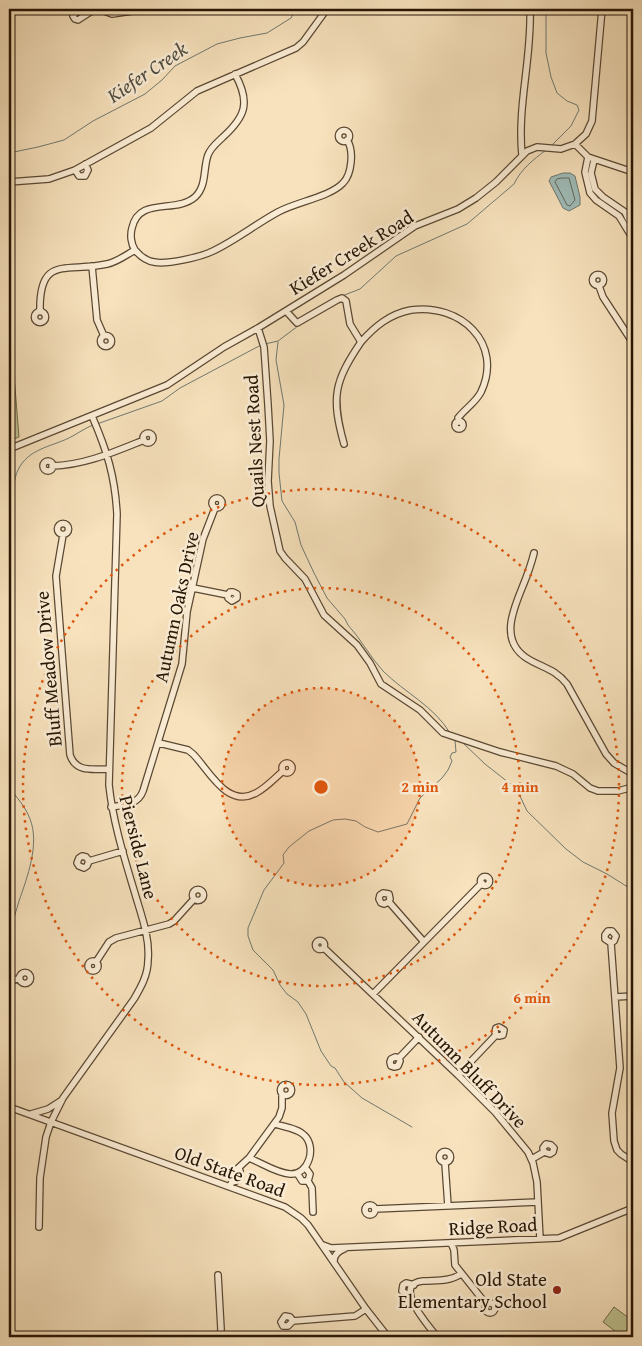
<svg xmlns="http://www.w3.org/2000/svg" width="642" height="1346" font-family="'Gentium Book Plus',serif">
<style>
.green{fill:#bec390;stroke:#726c4a}
.water{fill:#9fbcb8;stroke:#6f7970}
.lines{fill:none;stroke-linecap:round;stroke-linejoin:round}
.shore{stroke:#62685e;stroke-width:1}
.stream{stroke:#6f7970;stroke-width:1}
.minor-casing{stroke:#5a4833;stroke-width:8}
.minor{stroke:#faecd4;stroke-width:5.5}
.ring{fill:none;stroke:#de560c;stroke-width:2.5;stroke-dasharray:2.5 5}
.poi-dot{fill:#8f2418;stroke:#faecd4;stroke-width:2}
.labels{text-anchor:middle;stroke-width:5;stroke-linejoin:round;paint-order:stroke}
.street-label{font-size:19px;fill:#261505;stroke:#faecd4}
.poi-label{font-size:19px;fill:#261505;stroke:#faecd4;text-anchor:end}
.water-label{font-size:20px;font-style:italic;fill:#504f44;stroke:#faecd4}
.centre{fill:#de560c;stroke:#faecd4;stroke-width:2.5}
.ring-label{font-size:15px;text-anchor:middle;font-weight:bold;fill:#de560c;stroke:#faecd4;stroke-width:5;stroke-linejoin:round;paint-order:stroke}
</style>
<rect width="100%" height="100%" fill="#f7e2bd"/>
<filter id="stains"><feTurbulence type="fractalNoise" baseFrequency=".004" numOctaves="4"/><feColorMatrix values="0 0 0 0 .2 0 0 0 0 .09 0 0 0 0 .02 0 0 0 .5 -.17"/></filter>
<radialGradient id="worn" r=".72"><stop offset=".6" stop-color="#630" stop-opacity="0"/><stop offset="1" stop-color="#630" stop-opacity=".3"/></radialGradient>
<path class="green" d="M9 313 19 437 9 441V397H10Z
M614 1307 633 1321V1333L630 1337H623L603 1322Z"/>
<path class="water" d="M563 173H570L575 176 580 197V205L569 211 563 208 549 181 551 177Z"/>
<g class="lines">
<path class="shore" d="M563 178H569L575 200 570 206 567 205 555 182 557 179Z"/>
<path class="stream" d="M546 9V53L551 77 557 93 567 101 577 105 579 110 571 126 551 146
M9 153 38 147 64 140 93 121 145 94 162 80 175 66 217 44 240 38 267 33 291 18 296 9
M342 296 360 289 396 256 467 224 514 184C521 169 533 160 546 150
M278 342 276 360 284 405 279 459V473L282 501 295 522 301 545 314 573 327 598 345 619 348 625C361 639 370 657 383 671 405 693 434 706 450 733
M265 344 278 341 298 326
M97 424 162 401 180 388 261 345
M9 500C15 491 13 480 18 470 28 449 50 447 69 438 77 434 85 428 93 425
M463 743 485 764 513 786 519 794 527 811 566 849 583 862 607 874 631 889H633
M9 787C17 798 25 806 30 819 40 844 27 878 19 901 16 911 14 920 9 930
M412 1127 362 1098 344 1082 335 1068 331 1066 321 1051 306 1014 298 1002 287 994 280 985 273 970 253 950 248 936V928L264 890 284 863 283 855 289 847 309 831 333 820 345 819 356 821 365 827 378 832 407 824 420 798 442 778 448 770 452 761 450 757 452 753 456 752 455 740"/>
<defs>
<path id="minor" d="M78 9 73 16 75 19 78 20 95 9
M99 9 112 14 146 9
M235 74C251 103 245 117 223 137 217 143 211 147 208 155 203 168 207 186 195 197 176 214 139 196 132 228 130 235 131 244 135 250 140 256 147 261 154 262 166 265 201 257 213 251 236 240 256 224 278 212 296 202 330 197 343 183 352 174 354 150 347 140
M338.5 136a5.5 5.5 0 1 1 11 0a5.5 5.5 0 1 1-11 0Z
M575 144 588 157 633 172
M522 155C517 106 532 57 530 9
M588 157 585 172 590 193 596 200 619 216 633 239
M594 160 591 173 595 189 603 197 625 212 633 229
M75 170 79 176H85L88 170 85 164
M9 182 49 179 75 170 151 128 197 91 296 48 303 42 327 9
M92 266 97 320 104 336
M592.5 280a5.5 5.5 0 1 1 11 0a5.5 5.5 0 1 1-11 0Z
M599 286 603 297 633 343
M40 311C39 254 67 273 107 264 117 262 126 255 135 250
M286 311 297 323 337 300 342 298 346 301 350 324 361 342C375 326 390 314 411 310 460 303 504 343 481 392 476 402 465 409 458 418L459 422
M34.5 317a5.5 5.5 0 1 1 11 0a5.5 5.5 0 1 1-11 0Z
M258 328 264 347 268 405 270 441 268 481 270 506 280 551 285 558 305 579 324 615 357 645 370 663 381 684 420 710 443 733 500 752 556 766 573 774 590 788 598 791H618L633 787
M100.5 341a5.5 5.5 0 1 1 11 0a5.5 5.5 0 1 1-11 0Z
M455 425a4 4 0 1 1 8 0a4 4 0 1 1-8 0Z
M143 438a5 5 0 1 1 10 0a5 5 0 1 1-10 0Z
M344 444C331 397 334 382 361 342
M9 449 167 385 224 347 258 328 344 275 415 226 458 209 476 198 496 182 527 151 537 147 561 149 575 144 586 134 592 121 602 9
M43 466a5 5 0 1 1 10 0a5 5 0 1 1-10 0Z
M52 466C85 465 114 452 144 440
M212 503a5 5 0 1 1 10 0a5 5 0 1 1-10 0Z
M57.5 529a5.5 5.5 0 1 1 11 0a5.5 5.5 0 1 1-11 0Z
M63 535 56 576 70 755C76 773 93 769 109 769
M534 553C532 561 529 570 526 578 517 602 497 637 525 657 541 668 553 667 567 684L606 754 614 763 633 774
M193 588 228 595V598L232 601 237 598V594L233 592H230L228 595
M159 743 188 750 193 754C209 770 227 809 256 793 266 788 275 778 283 771
M282 768a5 5 0 1 1 10 0a5 5 0 1 1-10 0Z
M111 807C124 805 138 805 143 791L182 664 187 612 203 539 215 508
M89 861 86 857 82 856 79 858 77 863 79 866 84 868 87 866 89 861 123 851
M480.5 881a4.5 4.5 0 1 1 9 0a4.5 4.5 0 1 1-9 0Z
M192.5 895a5.5 5.5 0 1 1 11 0a5.5 5.5 0 1 1-11 0Z
M389 902 384 904 381 903 379 899 380 895 383 893 389 894 390 899 389 902 424 942
M315.5 945a4.5 4.5 0 1 1 9 0a4.5 4.5 0 1 1-9 0Z
M611 943 605 939V935L608 931H612L616 936 614 941 611 943 620 1068 612 1113 614 1141 617 1150 621 1154 633 1162
M324 948 458 1075 495 1112 528 1152 533 1163 537 1182 540 1239
M88 966a5 5 0 1 1 10 0a5 5 0 1 1-10 0Z
M96 962 109 942 116 938 169 924 174 921 194 899
M19.5 978a5.5 5.5 0 1 1 11 0a5.5 5.5 0 1 1-11 0Z
M9 980 20 979
M373 994 482 883
M615 997 633 996
M399 1058 400 1061 398 1066 394 1067 391 1066 390 1062 391 1059 395 1057 399 1058 419 1037
M458 1075 496 1035 499 1036 503 1035 504 1030 499 1027 496 1028 495 1032 496 1035
M280.5 1090a5.5 5.5 0 1 1 11 0a5.5 5.5 0 1 1-11 0Z
M9 1107 285 1207 301 1218 308 1225 366 1309 388 1337
M31 1114 48 1109 62 1100
M439.5 1157a5.5 5.5 0 1 1 11 0a5.5 5.5 0 1 1-11 0Z
M249 1158C262 1163 276 1173 290 1174 309 1175 317 1147 304 1135 297 1128 284 1127 275 1124
M532 1159 544 1152 550 1154 553 1152 554 1148 551 1145 546 1144 543 1148 544 1152
M445 1163 448 1206
M297 1173 302 1181H308L310 1174 305 1167
M308 1181 312 1188 313 1212
M232 1182 236 1181 240 1171 239 1168
M230 1187 236 1170 249 1158 279 1117 282 1108V1094
M365 1210a5 5 0 1 1 10 0a5 5 0 1 1-10 0Z
M375 1209 538 1202
M39 1227 40 1178 46 1137 51 1122 63 1098 134 999C141 987 148 975 148 960 150 939 142 917 136 897 125 860 113 823 109 785L117 514C115 476 107 451 92 416
M451 1243 454 1250 455 1265 486 1304
M323 1245 331 1248 559 1238 633 1208
M334 1261C334 1254 339 1251 346 1248
M218 1275 221 1329 220 1337
M410 1296 402 1291 403 1285 406 1283 414 1285
M485 1308a5 5 0 1 1 10 0a5 5 0 1 1-10 0Z
M293 1321 288 1326H283L281 1322 285 1316 290 1317 293 1321 355 1316 366 1309
M437 1337C430 1327 390 1284 423 1281 437 1280 449 1282 461 1274"/>
</defs>
<use href="#minor" class="minor-casing"/>
<use href="#minor" class="minor"/>
</g>
<circle cx="321" cy="787" r="99" fill="#de560c" fill-opacity=".12"/>
<g class="ring">
<circle cx="321" cy="787" r="99"/>
<circle cx="321" cy="787" r="199"/>
<circle cx="321" cy="787" r="298"/>
</g>
<circle class="poi-dot" cx="557" cy="1290" r="5"/>
<g class="labels">
<g class="street-label">
<text transform="translate(351 252) rotate(-32)" y="7">Kiefer Creek Road</text>
<text transform="translate(254 441) rotate(-93)" y="7">Quails Nest Road</text>
<text transform="translate(176 607) rotate(-78)" y="7">Autumn Oaks Drive</text>
<text transform="translate(48 669) rotate(-95)" y="7">Bluff Meadow Drive</text>
<text transform="translate(139 847) rotate(76)" y="7">Pierside Lane</text>
<text transform="translate(470 1069) rotate(46)" y="7">Autumn Bluff Drive</text>
<text transform="translate(230 1171) rotate(20)" y="7">Old State Road</text>
<text transform="translate(493 1226) rotate(-3)" y="7">Ridge Road</text>
</g>
<g class="poi-label">
<text x="547" y="1286">Old State<tspan x="547" dy="22">Elementary School</tspan></text>
</g>
<g class="water-label">
<text transform="translate(147 72) rotate(-34)" y="7">Kiefer Creek</text>
</g>
</g>
<circle cx="321" cy="787" r="8" class="centre"/>
<g class="ring-label">
<text x="420" y="792">2 min</text>
<text x="520" y="792">4 min</text>
<text x="532" y="1003">6 min</text>
</g>
<rect width="642" height="1346" fill="none" stroke="#f7e2bd" stroke-width="30"/>
<rect x="10" y="10" width="622" height="1326" fill="none" stroke="#261505" stroke-width="2.5"/>
<rect x="15" y="15" width="612" height="1316" fill="none" stroke="#261505"/>
<rect width="100%" height="100%" filter="url(#stains)"/>
<rect width="100%" height="100%" fill="url(#worn)"/>
</svg>
